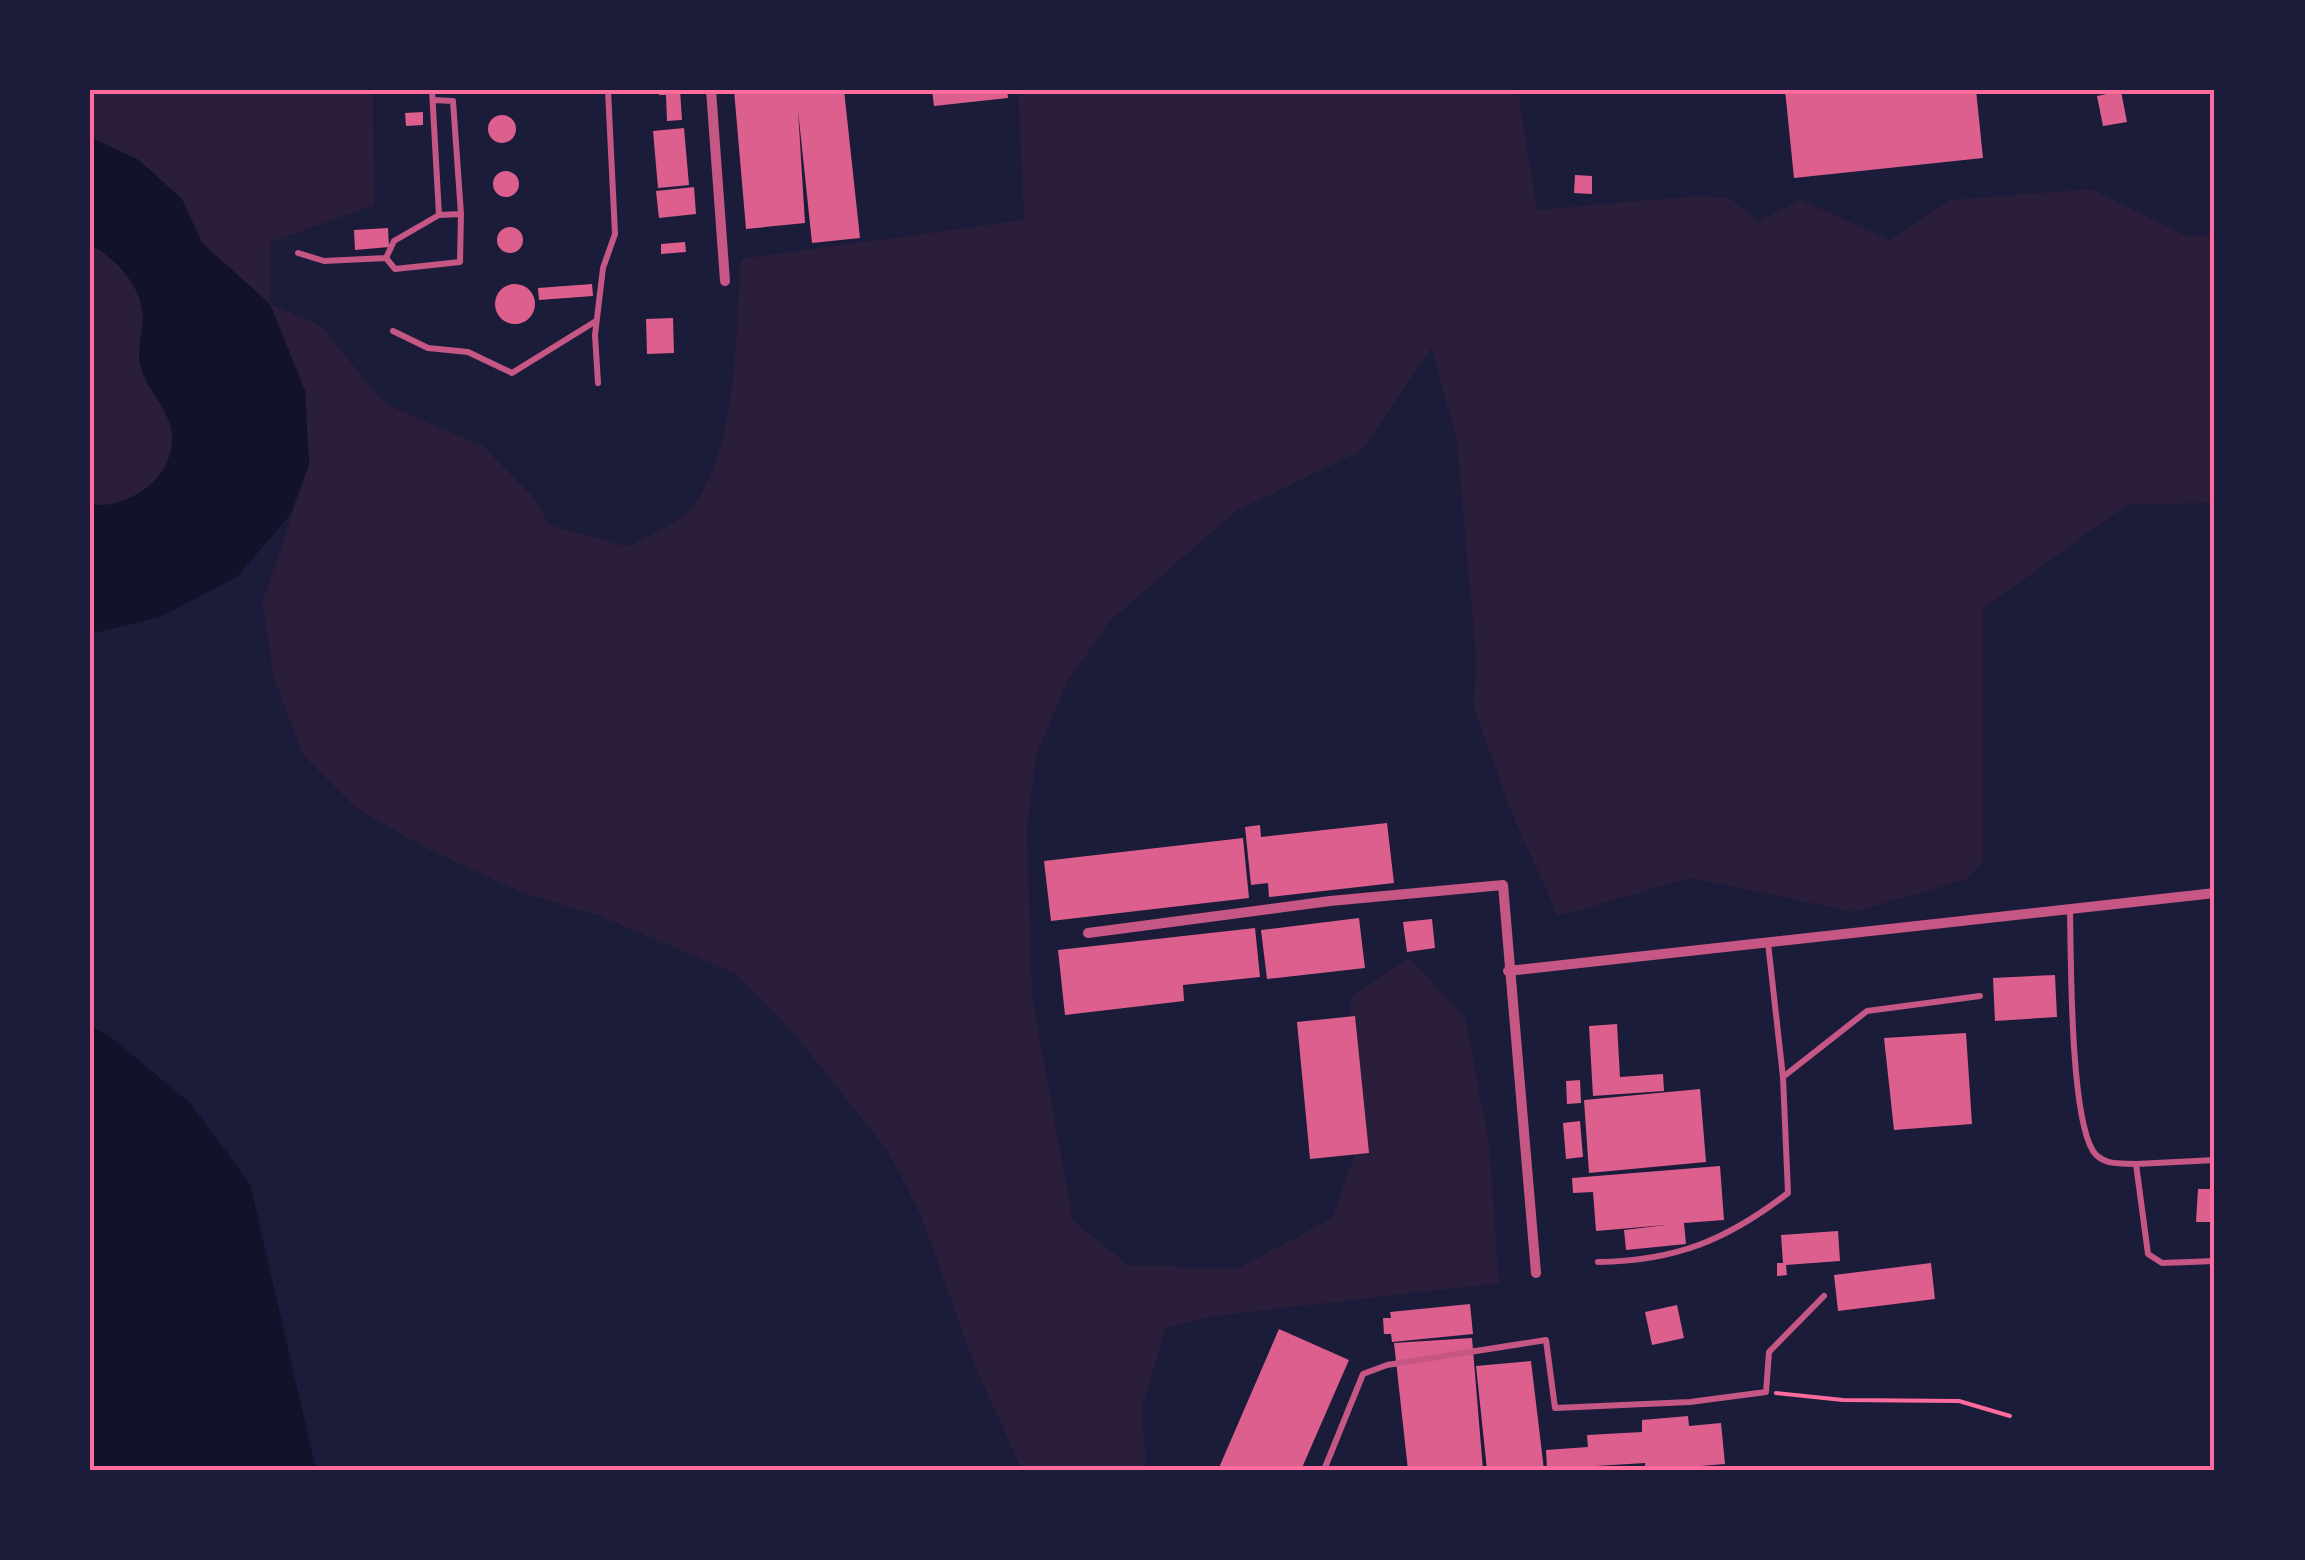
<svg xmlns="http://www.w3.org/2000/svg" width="2305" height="1560" font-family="'Alegreya Sans',sans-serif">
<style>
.green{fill:#2a1e3b}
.water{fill:#12122b}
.building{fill:#dd5f8e}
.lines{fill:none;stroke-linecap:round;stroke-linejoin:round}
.path{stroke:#ff6b9d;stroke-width:4}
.service{stroke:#c65784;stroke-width:6}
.minor{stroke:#c65784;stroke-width:10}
.neatline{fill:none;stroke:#ff6b9d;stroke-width:4}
</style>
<rect width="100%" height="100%" fill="#1b1b3a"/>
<path class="green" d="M90 90H373L374 205 271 242 270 304 321 326 385 404 483 446 537 501 549 525 628 547C647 536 680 523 693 506 739 444 735 333 741 259L1024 220 1018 90H1518L1537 210 1696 196 1730 198 1758 221 1801 200 1890 240 1950 200 2091 189 2187 236 2215 234V503L2128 504 1983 609V861L1967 879 1855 912 1690 878 1558 916 1512 814 1474 708 1476 658 1457 442 1432 348 1361 451 1236 511 1109 622 1068 681 1036 756 1027 829 1032 996 1073 1221 1128 1265 1236 1269 1332 1218 1357 1149 1348 1089 1351 997 1409 957 1465 1018 1489 1142 1499 1283 1214 1316 1166 1328 1142 1406 1146 1470H1022L974 1364 922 1218 888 1151 793 1032 736 974 598 915 523 893 425 848 356 808 303 755 274 678 262 603 309 464 305 391 270 304 202 243 182 199 90 137Z
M90 245C116 258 142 286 143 317 143 331 137 349 140 363 144 387 170 409 172 434 176 477 127 511 90 504Z"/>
<path class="water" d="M90 137 139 160 182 199 202 243 270 304 305 391 309 464 290 515 237 577 160 617 90 634V504C127 511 176 477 172 434 170 409 144 387 140 363 137 349 143 331 143 317 142 286 116 258 90 245Z
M90 1026 112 1038 191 1104 250 1184 316 1470H90Z"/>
<path class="building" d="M659 90H680L682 120 667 121 666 95H659Z
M734 90H844L860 238 812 243 798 110 805 223 746 229Z
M932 90H1007L1008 98 934 106Z
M1785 90H1976L1983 158 1794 178Z
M2121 91 2127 122 2103 126 2097 96Z
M423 112V125L406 126 405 113Z
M488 129a14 14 0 1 1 28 0a14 14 0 1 1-28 0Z
M684 128 689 185 658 188 653 131Z
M493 184a13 13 0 1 1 26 0a13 13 0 1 1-26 0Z
M1575 175 1592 176V194L1574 193Z
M694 187 696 214 659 218 656 191Z
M497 240a13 13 0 1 1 26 0a13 13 0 1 1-26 0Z
M388 228 389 247 355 250 354 230Z
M685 242 686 252 661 254V244Z
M592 284 593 296 539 300 538 288Z
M495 304a20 20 0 1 1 40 0a20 20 0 1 1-40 0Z
M673 318 674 353 647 354 646 319Z
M1387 823 1394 883 1269 897 1268 883 1251 885 1245 827 1260 825 1261 837Z
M1243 838 1249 898 1051 921 1044 861Z
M1359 918 1365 968 1267 979 1261 930Z
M1432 919 1435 948 1407 952 1403 922Z
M1255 928 1260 977 1183 985 1184 1001 1065 1015 1058 950Z
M2055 975 2057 1017 1995 1021 1993 978Z
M1355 1016 1369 1153 1310 1159 1297 1022Z
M1617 1024 1620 1077 1663 1074 1664 1091 1593 1096 1589 1026Z
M1966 1033 1972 1124 1894 1130 1884 1038Z
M1580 1080 1581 1103 1567 1104 1566 1081Z
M1700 1089 1706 1162 1589 1173 1584 1100Z
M1580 1121 1583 1157 1566 1159 1563 1123Z
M1720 1166 1724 1220 1684 1223 1686 1244 1626 1250 1624 1230 1666 1225 1596 1231 1593 1192 1573 1193 1572 1178Z
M2198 1189H2215V1222H2196Z
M1838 1231 1840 1261 1786 1265 1787 1275 1777 1276V1263H1783L1781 1235Z
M1931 1263 1935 1299 1838 1311 1834 1275Z
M1470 1304 1473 1334 1392 1342 1391 1334H1384L1383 1318H1391L1390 1312Z
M1677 1305 1684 1338 1652 1345 1645 1312Z
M1279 1329 1349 1360 1301 1470H1218Z
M1472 1338 1483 1470H1408L1394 1343Z
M1531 1361 1544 1470H1487L1476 1366Z
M1688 1416 1689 1426 1721 1423 1725 1464 1652 1470H1645V1463L1547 1469 1546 1450 1588 1447 1587 1435 1642 1432V1420Z"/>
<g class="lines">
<path class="path" d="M1776 1393 1843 1400 1959 1401 2010 1416"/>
<path class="service" d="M432 90 439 215 461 214 453 101 433 100
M298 253 324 261 386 258 394 241 439 215
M386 258 395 269 460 262 461 214
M393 331 428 348 468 352 512 373 596 321
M598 383 595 335 603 268 615 234 608 90
M2070 909C2071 958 2070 1114 2093 1151 2103 1166 2121 1163 2136 1164
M1783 1077 1867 1011 1980 996
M2215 1160 2136 1164 2148 1254 2162 1263 2215 1261
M1598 1262C1676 1261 1727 1240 1788 1193L1783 1077 1768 943
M1324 1470 1363 1374 1387 1365 1546 1340 1555 1408 1690 1402 1766 1392 1769 1352 1824 1296"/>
<path class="minor" d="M711 90 725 281
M1088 933 1330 901 1503 885 1536 1273
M1508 971 2215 893"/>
</g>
<rect width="2305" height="1560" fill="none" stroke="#1b1b3a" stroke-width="185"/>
<rect x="92" y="92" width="2120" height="1376" class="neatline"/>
</svg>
